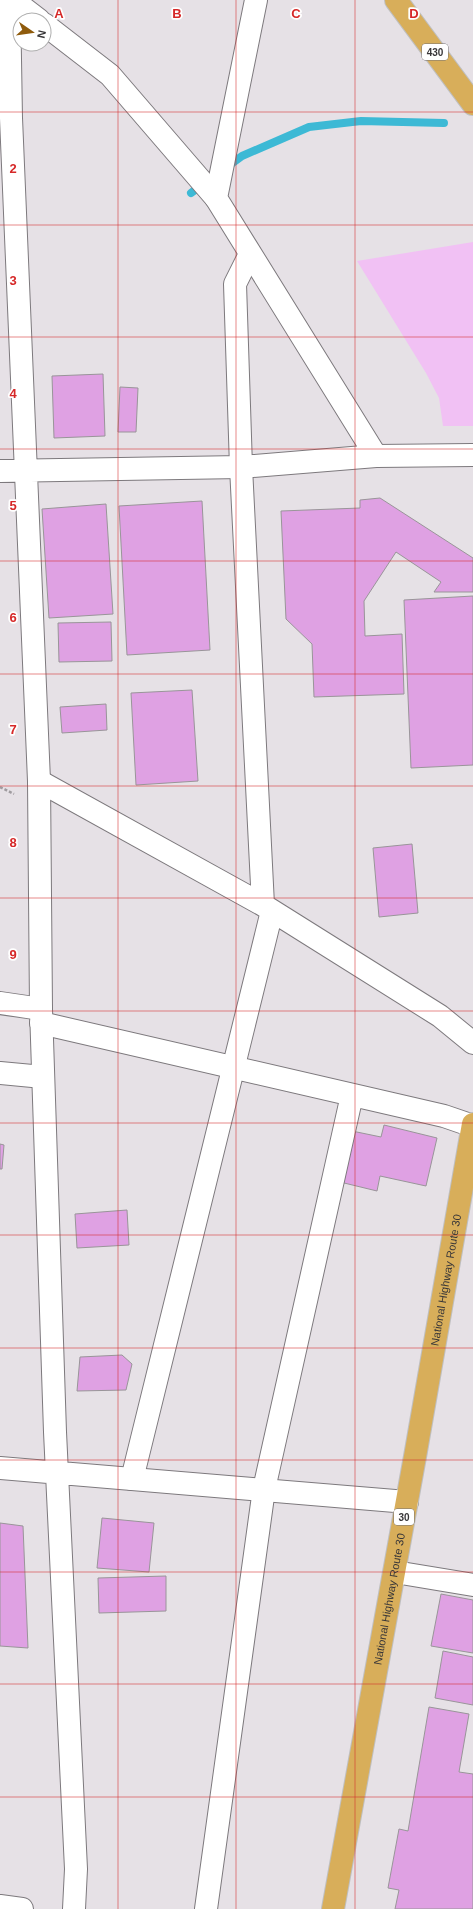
<svg xmlns="http://www.w3.org/2000/svg" width="473" height="1909" font-family="Helvetica,sans-serif">
<style>
.green{fill:#f1c1f4}
.lines{fill:none;stroke-linecap:round;stroke-linejoin:round}
.stream{stroke:#3db9d5;stroke-width:8}
.building{fill:#dfa1e3;stroke:#999599}
.minor-casing{stroke:#7d797d;stroke-width:24}
.tertiary-casing{stroke:#7d797d;stroke-width:24}
.trunk-casing{stroke:#bfbfbf;stroke-width:24}
.path{stroke:#a09ca0;stroke-width:2.5;stroke-dasharray:3 2;stroke-linecap:butt}
.minor{stroke:#fff;stroke-width:22}
.tertiary{stroke:#fff;stroke-width:22}
.trunk{stroke:#d8ae5a;stroke-width:22}
.grid{fill:none;stroke:#d62828;stroke-width:1;stroke-opacity:0.55}
.labels{text-anchor:middle;stroke-width:3.5;stroke-linejoin:round;paint-order:stroke}
.shield{fill:#fff;stroke:#747274;stroke-width:1}
.shield-label{font-size:10px;font-weight:bold;fill:#383638}
.street-label{font-size:11px;fill:#383638;stroke:#fff}
.grid-label{font-size:13px;text-anchor:middle;font-weight:bold;fill:#d62828;stroke:#fff;stroke-width:3.5;stroke-linejoin:round;paint-order:stroke}
</style>
<rect width="100%" height="100%" fill="#e6e1e6"/>
<path class="green" d="M473 242V426H443L439 398 426 373 357 261Z"/>
<g class="lines">
<path class="stream" d="M227 167 242 156 309 127 361 121 444 123
M191 193 203 184"/>
</g>
<path class="building" d="M103 374 105 436 54 438 52 376Z
M120 387 138 388 136 432H118Z
M380 498 473 558V592H434L441 582 396 552 364 601 365 636 402 634 404 694 314 697 312 644 286 619 281 511 360 508V500Z
M202 501 210 650 127 655 119 506Z
M106 504 113 614 49 618 42 509Z
M473 596V765L411 768 404 600Z
M111 622 112 661 59 662 58 623Z
M192 690 198 781 136 785 131 693Z
M106 704 107 730 62 733 60 707Z
M412 844 418 913 379 917 373 848Z
M384 1125 437 1138 426 1186 380 1176 377 1191 340 1182 352 1131 381 1137Z
M0 1144 4 1145 2 1169H0Z
M127 1210 129 1245 77 1248 75 1214Z
M122 1355 132 1364 126 1390 77 1391 80 1357Z
M102 1518 154 1523 149 1572 97 1568Z
M0 1523 23 1526 28 1648 0 1646Z
M166 1576V1611L99 1613 98 1578Z
M441 1594 473 1600V1653L431 1646Z
M443 1651 473 1657V1705L435 1698Z
M429 1707 469 1714 459 1772 473 1774V1909H395L399 1890 388 1888 399 1829 408 1831Z"/>
<g class="lines">
<defs>
<path id="minor" d="M13 0 39 20
M44 24 110 75 216 198
M250 254 235 284 241 467 263 905
M39 781 263 905 440 1016 473 1043
M0 1003 41 1009
M41 1023 444 1116 473 1126
M0 1073 43 1077
M132 1479 272 911
M395 1572 473 1585
M0 1906 22 1909
M206 1909 264 1489 352 1095"/>
<path id="tertiary" d="M9 0 11 118 39 781 41 1009 55 1432 76 1869 74 1909
M256 0 216 198 376 456
M0 471 241 467 376 456 473 455
M0 1468 407 1502"/>
<g id="trunk">
<path d="M396 0 473 104"/>
<path id="s1" d="M333 1909 416 1451 473 1124"/>
</g>
</defs>
<use href="#minor" class="minor-casing"/>
<use href="#tertiary" class="tertiary-casing"/>
<use href="#trunk" class="trunk-casing"/>
<path class="path" d="M0 787 14 794"/>
<use href="#minor" class="minor"/>
<use href="#tertiary" class="tertiary"/>
<use href="#trunk" class="trunk"/>
</g>
<path class="grid" d="M118 0V1909M236 0V1909M355 0V1909M0 112H473M0 225H473M0 337H473M0 449H473M0 561H473M0 674H473M0 786H473M0 898H473M0 1011H473M0 1123H473M0 1235H473M0 1348H473M0 1460H473M0 1572H473M0 1684H473M0 1797H473"/>
<g class="labels">
<g class="shield">
<rect x="422" y="44" width="26" height="16" rx="3"/>
<rect x="394" y="1509" width="20" height="16" rx="3"/>
</g>
<g class="shield-label">
<text x="435" y="56">430</text>
<text x="404" y="1521">30</text>
</g>
<g class="street-label">
<text dy="4" stroke="none"><textPath href="#s1" startOffset="639">National Highway Route 30</textPath></text>
<text dy="4" stroke="none"><textPath href="#s1" startOffset="315">National Highway Route 30</textPath></text>
</g>
</g>
<g class="grid-label">
<text x="59" y="18">A</text>
<text x="177" y="18">B</text>
<text x="296" y="18">C</text>
<text x="414" y="18">D</text>
<text x="13" y="173">2</text>
<text x="13" y="285">3</text>
<text x="13" y="398">4</text>
<text x="13" y="510">5</text>
<text x="13" y="622">6</text>
<text x="13" y="734">7</text>
<text x="13" y="847">8</text>
<text x="13" y="959">9</text>
</g>
<g transform="translate(32 32) rotate(103)"><circle r="19" fill="#ffffff" stroke="#afafaf"/>
<path d="M0-3L7 15L0 10L-7 15Z" fill="#8f5b0c"/>
<text y="-6" font-size="11" font-weight="bold" text-anchor="middle" fill="#383638">N</text>
</g>
</svg>
